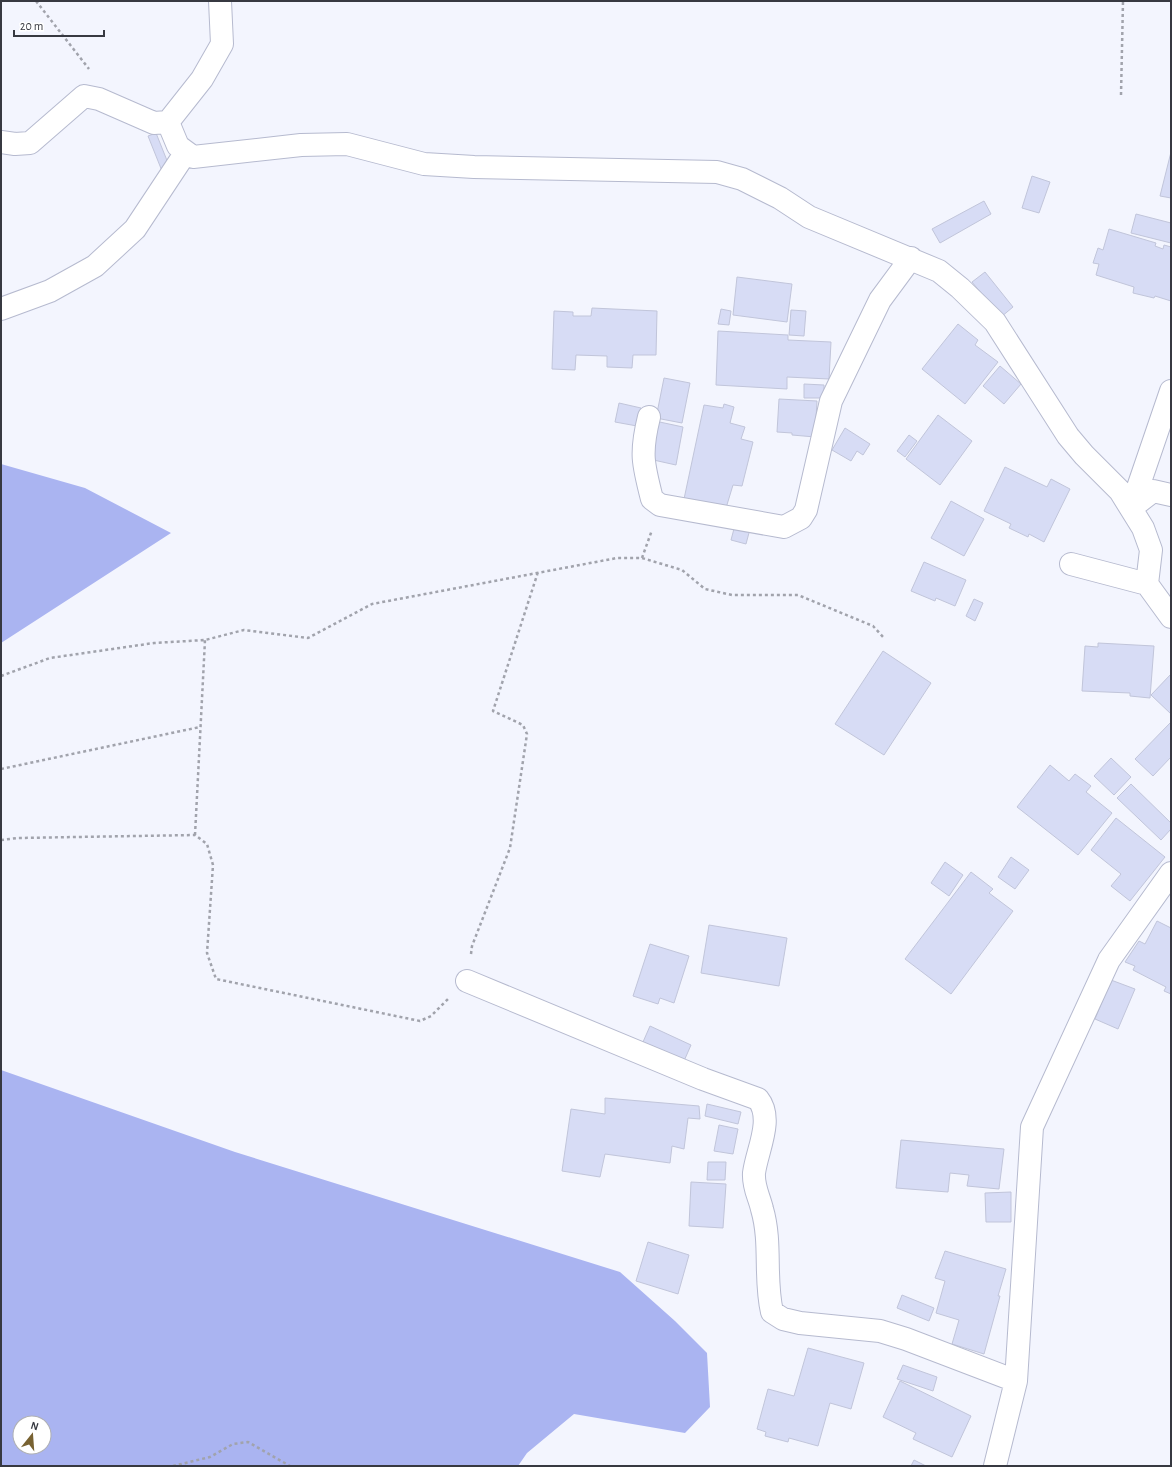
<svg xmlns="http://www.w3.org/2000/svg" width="1172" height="1467" font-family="'Alegreya Sans',sans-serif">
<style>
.forest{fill:#aab4f1;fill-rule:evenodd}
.building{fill:#d7dcf5;stroke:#c1c5da}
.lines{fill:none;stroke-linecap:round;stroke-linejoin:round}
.street-casing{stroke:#b6bacf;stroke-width:24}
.path{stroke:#a1a3ac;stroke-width:2.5;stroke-dasharray:3 3;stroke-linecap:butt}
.street{stroke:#fff;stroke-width:22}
</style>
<rect width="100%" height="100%" fill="#f3f5fe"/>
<path class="forest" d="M1 464 85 488 171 533 1 643Z
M1 1070 235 1152 620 1272 675 1321 707 1353 710 1407 685 1433 574 1414 527 1453 518 1466H1ZM20 1423H44V1447H20Z"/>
<path class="building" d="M156 133 170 168 162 171 148 136Z
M1171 152V198L1160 196Z
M1032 176 1050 182 1039 213 1022 208Z
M984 201 991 214 940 243 932 229Z
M1136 214 1171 223V243L1131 233Z
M1109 229 1156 243 1155 246 1163 249 1164 245 1171 247V301L1155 296 1154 298 1133 293 1134 287 1096 275 1099 264 1093 263 1098 248 1103 250Z
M985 272 1013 307 1001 317 972 282Z
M737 277 792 284 787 322 733 315Z
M592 308 657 311 656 355H633L632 368 607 367V356L576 355 575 370 552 369 554 311 573 312V316H591Z
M721 309 731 311 729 325 718 324Z
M791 310 806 311 804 336 789 335Z
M958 324 978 340 975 345 998 362 965 404 922 369Z
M718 331 788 335V340L831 342 829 379 787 377V389L716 385Z
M1000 366 1021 384 1004 404 983 386Z
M664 378 690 383 682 423 656 418Z
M804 384 824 385V398H804Z
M779 399 817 401 815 437 792 435V433L777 432Z
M619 403 641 408 637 426 615 422Z
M724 404 734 407 730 423 745 427 741 439 753 442 742 486 733 485 726 508 684 499 704 405 723 408Z
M938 415 972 441 940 485 906 459Z
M655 421 683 427 676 465 649 459Z
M845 428 870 444 863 455 857 451 851 461 832 450Z
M909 435 917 441 905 457 897 451Z
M1005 467 1047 487 1051 479 1070 489 1044 542 1029 534 1028 537 1009 528 1011 524 984 511Z
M951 501 984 519 964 556 931 538Z
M735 525 750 529 746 544 731 540Z
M924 562 966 580 955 606 936 598 935 601 911 591Z
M974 599 983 603 975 621 966 616Z
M1098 643 1154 646 1150 698 1130 696V693L1082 691 1085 646 1098 647Z
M883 651 931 683 884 755 835 724Z
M1171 674V714L1151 695Z
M1171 722V757L1153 776 1135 759Z
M1111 758 1131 777 1114 795 1094 776Z
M1050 765 1069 781 1075 774 1091 786 1086 792 1112 813 1078 855 1017 807Z
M1131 784 1171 823V829L1161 840 1117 798Z
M1116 818 1165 857 1130 901 1111 886 1121 874 1091 850Z
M1011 857 1029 870 1015 889 998 877Z
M945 862 963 875 949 896 931 883Z
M971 872 993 889 989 893 1013 911 951 994 905 959Z
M1157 921 1171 928V994L1164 991 1166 987 1133 970 1135 966 1125 962 1139 941 1145 944Z
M709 925 787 938 779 986 701 973Z
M650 944 689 956 674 1003 660 998 658 1004 633 996Z
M1111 980 1135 989 1118 1029 1095 1019Z
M650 1026 691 1045 684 1061 643 1042Z
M605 1098 699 1106 700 1119 688 1118 684 1149 672 1146 670 1163 605 1154 600 1177 562 1171 571 1109 605 1114Z
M707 1104 741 1112 738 1124 705 1116Z
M719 1125 738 1129 733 1154 714 1151Z
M901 1140 1004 1149 999 1189 967 1186 969 1175 950 1173 948 1192 896 1188Z
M708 1162H726L725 1180H707Z
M691 1182 726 1184 723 1228 689 1226Z
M1011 1192V1222H986L985 1193Z
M648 1242 689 1255 678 1294 636 1281Z
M945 1251 1006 1269 998 1296H1000L984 1354 952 1344 959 1320 936 1313 945 1281 935 1278Z
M902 1295 934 1308 929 1321 897 1308Z
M808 1348 864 1363 851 1409 830 1403 818 1446 789 1438 788 1442 765 1436 766 1432 757 1429 768 1389 794 1396Z
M903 1365 937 1377 933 1391 897 1379Z
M900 1381 971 1416 952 1457 913 1439 916 1433 883 1417Z
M914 1460 926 1466H911Z"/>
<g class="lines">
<defs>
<path id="street" d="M168 122 178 146 193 157 301 145 347 144 424 164 474 167 717 172 742 179 780 198 809 217 939 271 960 288 995 322 1068 436 1084 455 1120 491 1143 528 1151 550 1147 584 1171 617
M1 142 15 144 30 143 84 96 99 99 154 123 168 122 202 79 222 44 220 1
M1 309 50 291 95 266 135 229 186 152
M1171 391 1131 508 1153 491 1171 495
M649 417C640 453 643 464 652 499L660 505 784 527 801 518 806 510 831 401 880 300 911 258
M1071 564 1147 584
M467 981 703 1079 758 1099C774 1119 757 1150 754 1173 753 1187 759 1196 762 1209 772 1243 764 1278 772 1312L783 1319 800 1323 880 1331 906 1339 1016 1381
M995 1466 1016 1381 1032 1127 1109 960 1171 873"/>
</defs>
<use href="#street" class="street-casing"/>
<path class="path" d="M36 1 89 69
M1121 95 1123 1
M642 558 652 530
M1 676 50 658 154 643 205 640 244 630 308 638 372 604 617 558H642L682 570 705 589 732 595H798L873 626 884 638
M1 769 200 727
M195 835 205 640
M1 840 18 838 195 835 207 844 213 865 207 953 216 979 420 1021 431 1016 448 999
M471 954 472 946 510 848 527 734 523 725 493 711 538 572
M173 1466 210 1457 233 1444 248 1442 290 1466"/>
<use href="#street" class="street"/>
</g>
<rect width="1172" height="1467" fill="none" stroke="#373941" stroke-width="4"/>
<g transform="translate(32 1435) rotate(17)"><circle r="19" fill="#ffffff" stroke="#afb0b3"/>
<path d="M0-3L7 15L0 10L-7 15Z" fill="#786232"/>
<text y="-6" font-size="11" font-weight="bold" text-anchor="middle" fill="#373941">N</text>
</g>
<path d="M14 30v6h90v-6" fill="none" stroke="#373941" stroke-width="2"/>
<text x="20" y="30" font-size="12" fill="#373941" stroke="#ffffff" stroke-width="3" paint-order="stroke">20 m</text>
</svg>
